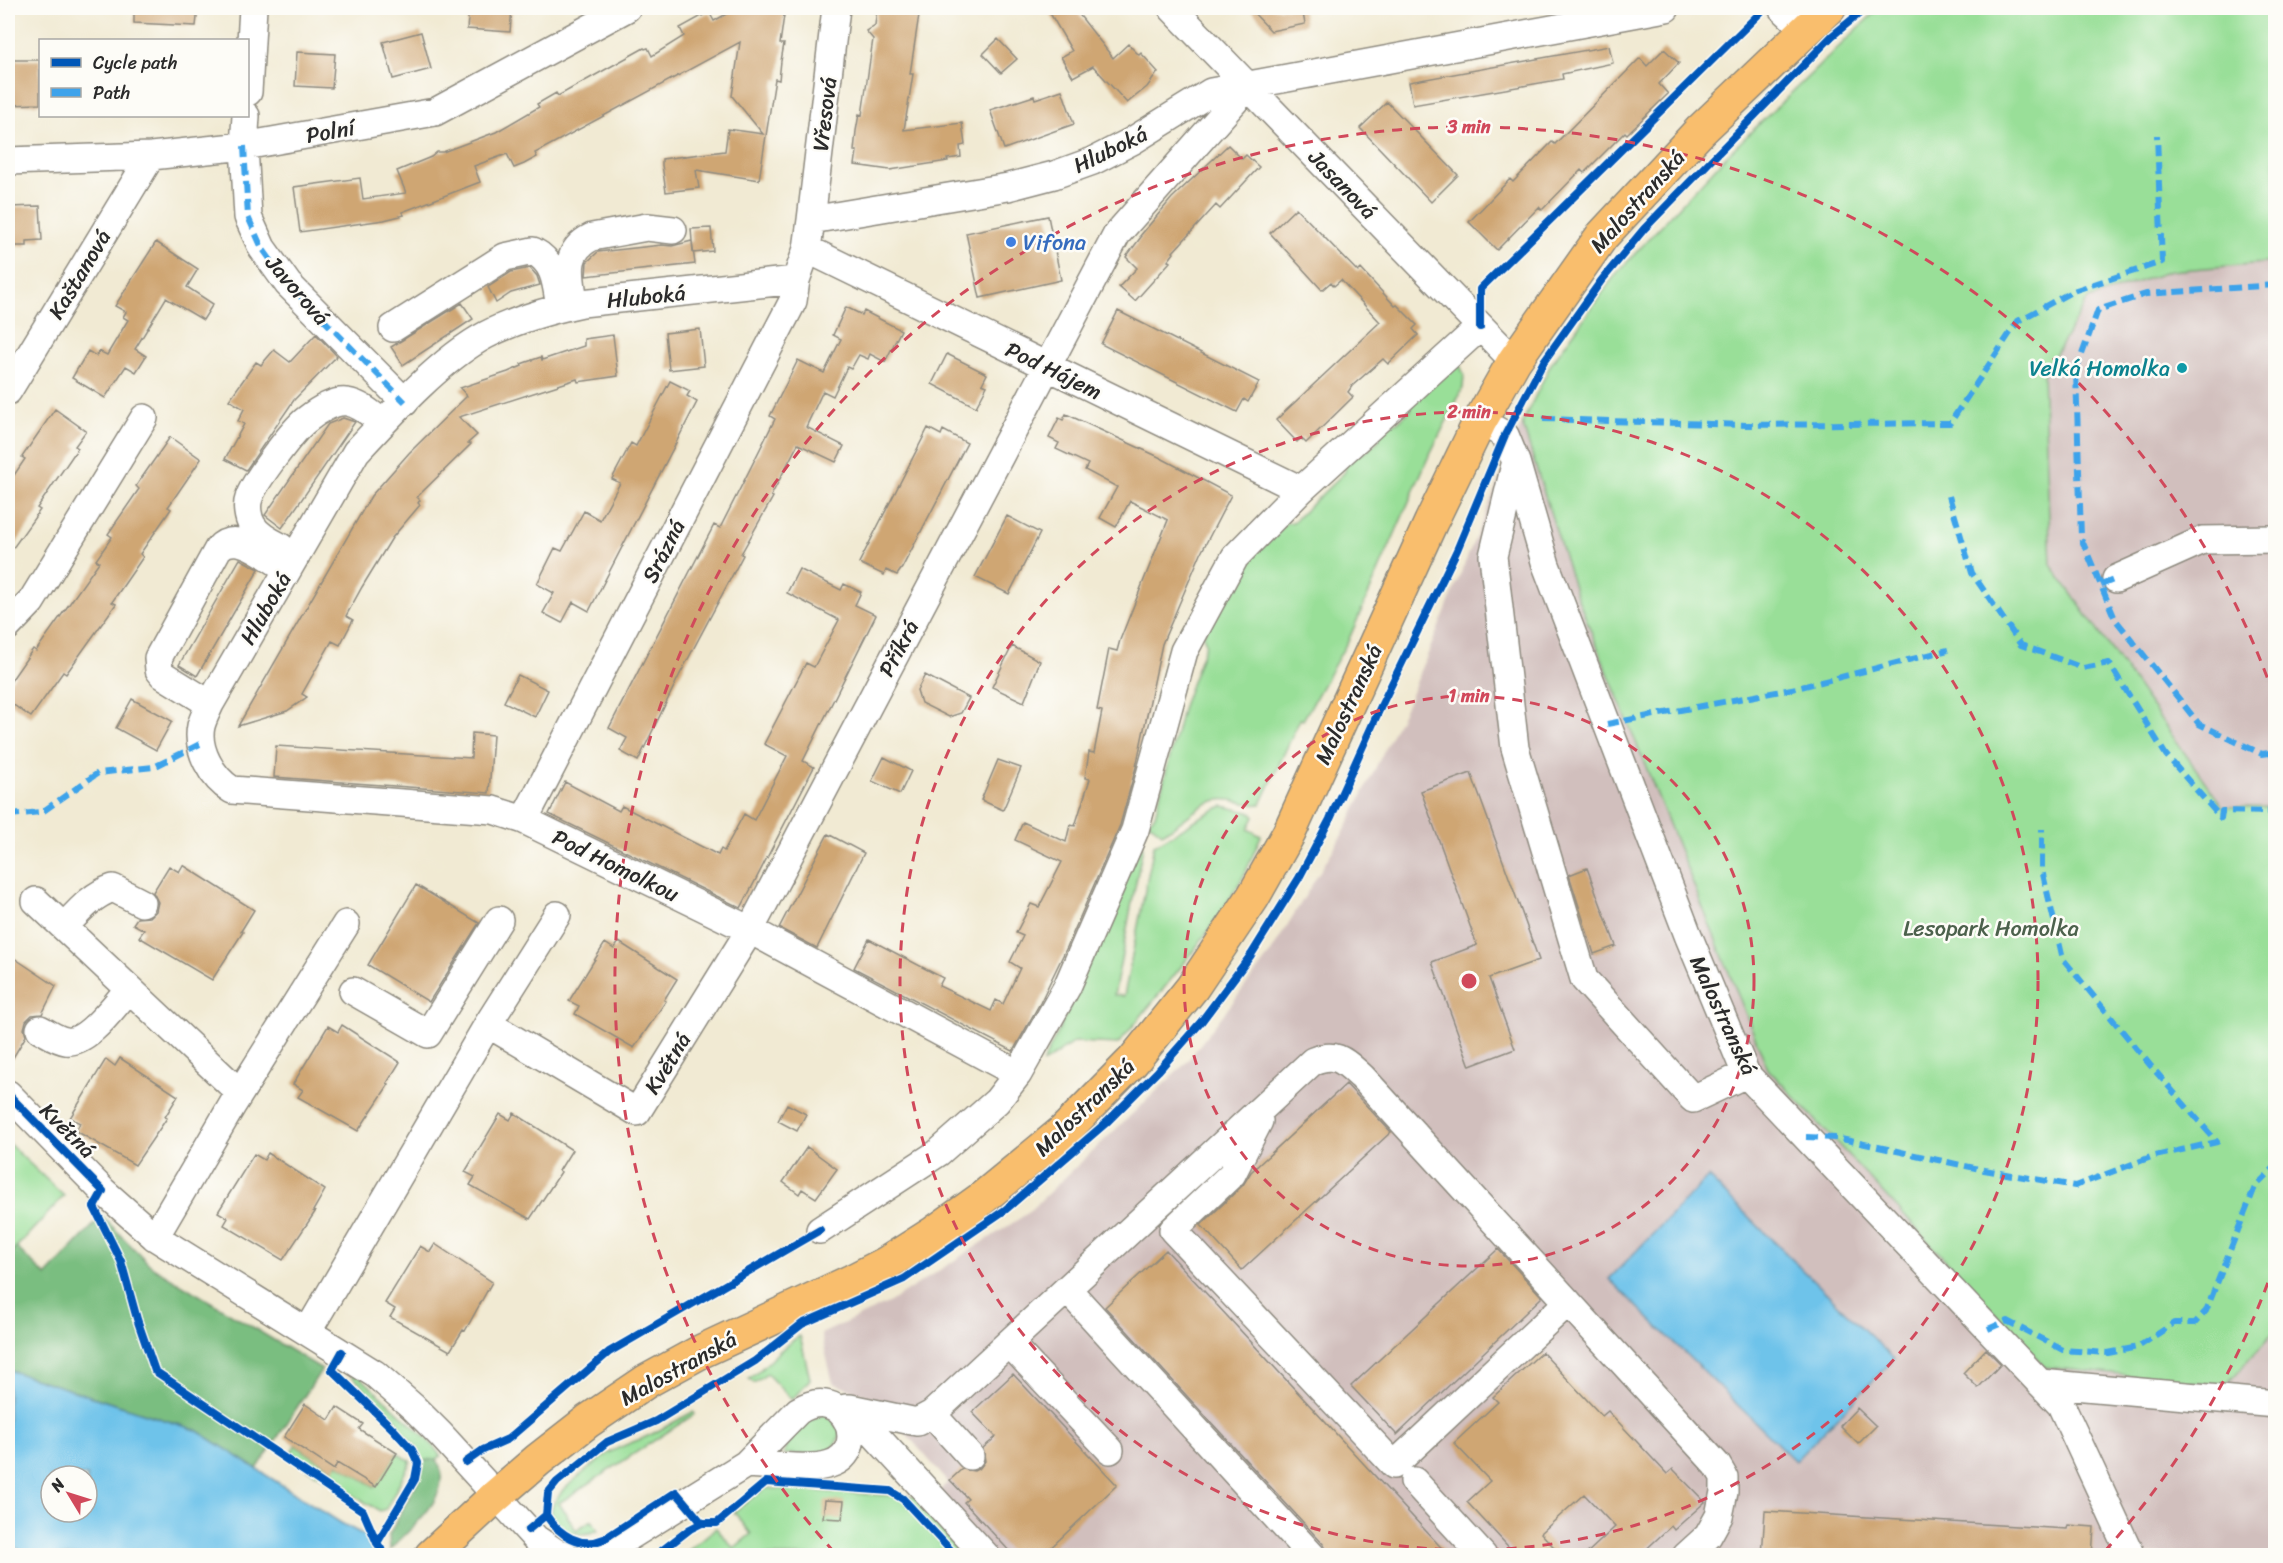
<svg xmlns="http://www.w3.org/2000/svg" width="2283" height="1563" font-family="Sriracha,sans-serif">
<style>
.industrial{fill:#d1bfbd}
.green{fill:#99df98;stroke:#628562;stroke-width:1.5}
.forest{fill:#7abe80;stroke:#527456;stroke-width:1.5}
.water{fill:#6ec3ea;stroke:#4c778a;stroke-width:1.5;fill-rule:evenodd}
.building{fill:#cfa673}
.lines{fill:none;stroke-linecap:round;stroke-linejoin:round}
.minor-casing{stroke:#8e8a7f;stroke-width:30}
.major-casing{stroke:#8e8a7f;stroke-width:36}
.minor{stroke:#fff;stroke-width:27}
.major{stroke:#f9be6d;stroke-width:33}
.quiet{stroke:#3ea3eb;stroke-width:6;stroke-dasharray:12 6;stroke-linecap:butt}
.cycleway-casing{stroke:#fdfcf7;stroke-width:11}
.cycleway{stroke:#0057b8;stroke-width:8}
.ring{fill:none;stroke:#d1495b;stroke-width:3;stroke-dasharray:10 8}
.shop-dot{fill:#3f7fe0;stroke:#fdfcf7;stroke-width:2}
.culture-dot{fill:#0f9aa8;stroke:#fdfcf7;stroke-width:2}
.labels{text-anchor:middle;stroke-width:5;stroke-linejoin:round;paint-order:stroke}
.street-label{font-size:22px;fill:#2b2b2b;stroke:#fdfcf7}
.shop-label{font-size:22px;fill:#366cbe;stroke:#fdfcf7;text-anchor:start}
.culture-label{font-size:22px;fill:#0d838f;stroke:#fdfcf7;text-anchor:end}
.park-label{font-size:22px;fill:#4c614c;stroke:#fdfcf7}
.centre{fill:#d1495b;stroke:#fdfcf7;stroke-width:3}
.ring-label{font-size:18px;text-anchor:middle;font-weight:bold;fill:#d1495b;stroke:#fdfcf7;stroke-width:5;stroke-linejoin:round;paint-order:stroke}
</style>
<rect width="100%" height="100%" fill="#fdfcf7"/>
<filter id="ink" filterUnits="userSpaceOnUse"><feTurbulence type="fractalNoise" baseFrequency=".0167" numOctaves="2"/><feDisplacementMap in="SourceGraphic" scale="12" xChannelSelector="R" yChannelSelector="G"/><feConvolveMatrix kernelMatrix="1 2 1 2 8 2 1 2 1" color-interpolation-filters="sRGB"/></filter>
<filter id="wash" filterUnits="userSpaceOnUse"><feTurbulence type="fractalNoise" baseFrequency=".008" numOctaves="4" result="noise"/><feDisplacementMap in="SourceGraphic" scale="24" xChannelSelector="R" yChannelSelector="G"/><feGaussianBlur stdDeviation="1.35" result="paint"/><feColorMatrix in="noise" values="0 0 0 0 0 0 0 0 0 0 0 0 0 0 0 0 0 1.4 0 .05"/><feComposite in="paint" operator="in"/></filter>
<g filter="url(#wash)">
<rect width="100%" height="100%" fill="#f1ead3"/>
<path class="industrial" d="M2275 262V807H2223L2051 565 2043 375 2088 299 2170 271Z
M1522 423 1576 594 2225 1386 2275 1331V1555H972L925 1505 948 1482 904 1431 905 1411 833 1383 821 1334 890 1302 1025 1215 1185 1064 1270 954 1345 830 1409 700Z"/>
<path class="green" d="M1879 8H2275V262L2170 271 2088 299 2043 375 2051 565 2223 807H2275V1331L2225 1386 2045 1367 1768 1069 1576 594 1522 423 1551 364 1616 274 1727 155Z
M1459 363 1464 375 1463 388 1427 460 1349 639 1303 720 1300 719 1261 804C1248 807 1233 797 1219 800 1197 803 1182 825 1162 833L1148 822 1155 815 1183 706 1206 644 1203 635C1223 601 1249 550 1279 526 1283 523 1288 523 1293 522L1345 472C1347 454 1350 459 1363 453 1369 451 1374 444 1379 440V429L1385 424 1396 423 1411 410V398Z
M1223 806 1252 813 1254 817 1248 829 1261 836C1254 851 1249 868 1240 882 1206 940 1161 992 1118 1044L1074 1042 1042 1064 1060 1028 1138 846H1143L1114 995 1124 996 1154 845C1178 833 1198 816 1223 806Z
M8 1143 64 1196 8 1256Z
M800 1336 810 1379 792 1400 767 1374 754 1383 749 1379C767 1366 781 1346 800 1336Z
M355 1372 427 1439 441 1456 437 1459 422 1461 416 1447 396 1426 398 1421 352 1376Z
M693 1412 695 1414 559 1503 576 1530 592 1520 598 1530C581 1539 545 1532 552 1507 555 1498 565 1488 572 1482 584 1472 597 1462 609 1453 622 1445 638 1441 652 1434 666 1427 679 1419 693 1412Z
M827 1413 842 1433 828 1455 783 1454 799 1425Z
M295 1445 333 1470 337 1463 375 1487 397 1453 411 1461 386 1509 380 1511 293 1460 291 1453Z
M765 1488 918 1497 972 1556H682L716 1528 734 1548 751 1534 734 1512Z"/>
<path class="forest" d="M102 1216 151 1266 322 1369 257 1469 196 1430 8 1370V1256L16 1247 46 1276Z
M437 1459C455 1496 412 1526 390 1550L389 1535 419 1478 422 1461Z"/>
<path class="water" d="M1708 1177 1894 1359 1795 1461 1609 1279Z
M8 1370 196 1430 341 1523 366 1536 374 1555 33 1556 8 1544ZM51 1476H87V1512H51Z"/>
<g id="blocks">
<path class="building" d="M134 8H198L196 26 134 23Z
M469 8H512L510 32 467 29Z
M737 8H785L780 44H784L781 61 779 80 775 79 759 180 696 170 699 188 666 192 662 165V159L725 151 728 129 763 134 732 96 740 42 535 153 537 157 524 164 514 168 507 154 474 166 480 182 402 212 404 215 384 220 300 232 294 187 360 178 363 199 406 193 397 171 431 157 437 152H443L496 132 539 107 537 104 556 93 558 96 644 48 645 49 648 48 652 56 684 36 680 28 709 12 714 21Z
M877 8H920L910 74H913L904 130 962 123 965 145 960 146 961 157 947 159 948 161 890 170 855 165 857 151H854L856 131 859 114 862 115 873 39 866 31 875 25Z
M1047 8H1074L1113 58 1128 44 1139 55 1141 53 1158 72 1147 87 1127 103 1093 66 1073 77 1061 57 1072 51Z
M1249 8H1302L1305 24 1271 31Z
M421 32 431 69 393 79 383 42Z
M998 39 1017 59 1001 73 983 54Z
M1609 46 1613 63 1562 74 1563 79 1413 105 1409 82Z
M1664 49 1679 63 1659 84 1668 94 1627 134 1625 132 1584 173 1581 170 1542 210 1539 207 1497 250 1469 222 1510 179 1513 182 1552 142 1555 144 1640 58 1647 66Z
M297 52 335 54 332 88 295 86Z
M8 60H40V104L8 105Z
M1062 90 1074 124 1004 149 990 110 1034 96 1035 99Z
M1387 102 1458 175 1431 202 1360 128Z
M1228 145 1242 159 1246 155 1259 167 1220 209 1216 205 1173 252 1174 253 1168 261 1170 262 1135 301 1119 287 1137 268 1126 257 1141 237 1140 236 1172 198Z
M40 206 42 240 27 241V246H8V207Z
M1296 208 1358 272 1361 269 1395 306 1397 305 1417 325 1413 329 1418 335 1388 364 1383 359 1352 386 1348 392 1353 397 1306 443 1301 438 1297 442 1276 420 1380 322 1341 280 1334 286 1331 282 1322 290 1270 233Z
M1048 216 1061 280 980 298 966 233Z
M711 228 713 251 693 253 691 229Z
M692 241 695 264 586 276 587 262 598 252 662 245 672 246Z
M156 242 198 269 187 287 213 304 203 320 166 298 135 349 146 356 136 372 126 366 105 398 72 378 88 351 96 356 99 351 107 355 128 320 123 317 126 312 115 306Z
M530 268 537 276 540 285 511 293 496 303 488 287 511 272Z
M462 303 473 319 403 365 391 347Z
M846 307 862 315 864 311 901 330 885 362 870 354 868 359 859 355 851 369 847 367 833 396 823 391 806 427 844 446 836 462 798 444 771 496 773 497 741 554 743 555 679 676 638 761 620 751 627 738 609 728 714 525 720 528 749 471 775 419 770 416 798 360 824 373 841 339 833 335Z
M1118 311 1259 382 1248 402 1244 399 1237 412 1101 344Z
M700 329 704 366 669 370 665 333Z
M316 334 337 356 294 400 246 470 225 459 244 424 238 421 244 409 229 400 256 362 261 365 274 350 290 362Z
M613 335 618 376 578 382 577 379 459 417 477 435 468 443 471 444 417 497 420 500 418 503 420 505 392 538 362 587 346 616 353 620 340 645 332 641 302 694 307 697 287 711 238 726 371 496 409 453 467 396 460 388 508 372 522 366 521 364 541 357 542 360 584 346V339Z
M947 354 987 374 982 384 987 386 976 407 932 384Z
M670 381 690 391 687 396 697 402 589 611 573 602 562 623 543 613 554 593 537 584 555 548 562 551 584 511 600 520 620 483 612 479 631 443 636 446Z
M55 409 86 431 75 446 78 448 37 508 40 510 8 555V484L25 459 22 457Z
M1066 414 1159 457 1231 495 1201 553 1162 644 1136 767 1120 825 1067 947 1040 1003 1013 1051 854 968 869 939 943 978 939 986 991 1011 996 1000 1003 1004 1020 968 1010 962 1023 936 1016 933 1031 904 1039 907 1062 862 1015 840 1023 822 1066 842 1070 825 1075 826 1090 779 1085 778 1089 752 1094 753 1102 711 1097 710 1109 649 1117 651 1120 640 1168 520 1130 501 1116 527 1100 518 1117 487 1085 470 1088 464 1056 449 1059 443 1049 438 1059 418 1063 420Z
M343 418 355 422 282 528 265 515 328 424Z
M928 428 941 435 943 430 967 443 902 568 897 575 886 570 884 575 859 563Z
M170 437 201 459 168 507 171 509 140 554 143 557 112 602 116 604 66 674 63 672 31 717 8 701V685L33 649 36 651 99 562 96 560 112 537 108 534 139 489 136 486Z
M1007 516 1040 533 1009 594 975 577Z
M240 559 259 569 197 676 179 665Z
M799 569 841 590 844 584 861 592 855 605 876 615 803 761 814 767 741 908 549 814 565 782 619 811 622 806 718 855 721 849 724 851 744 814 754 820 787 756 764 744 806 663 814 667 839 620 787 593Z
M1012 646 1040 661 1024 702 992 687Z
M518 675 548 690 535 717 504 702Z
M925 675 969 698 961 713 949 717 921 703 917 690Z
M132 699 172 721 156 750 116 728Z
M472 733 493 735 489 793 274 777 276 746 471 758Z
M884 757 911 771 900 794 872 781Z
M998 760 1021 768 1003 810 981 800Z
M1471 773 1539 960 1489 978 1515 1049 1470 1066 1432 962 1477 945 1421 791Z
M828 834 864 853 817 948 779 928Z
M183 865 254 910 241 931 243 932 212 980 139 937 144 930 133 924 137 918 150 917 156 911 158 902 153 892 169 866 179 872Z
M1587 868 1616 946 1594 954 1569 875Z
M416 885 479 923 429 1002 368 965Z
M619 942 677 979 664 1000 666 1001 634 1048 575 1014 579 1006 569 1001 605 943 614 949Z
M8 954 56 986 42 1014 32 1015 26 1021 24 1029 26 1036 8 1066Z
M342 1025 400 1062 387 1083 389 1084 358 1131 298 1097 303 1090 293 1084 328 1026 338 1032Z
M120 1058 178 1096 165 1117 167 1118 135 1165 76 1131 80 1123 70 1118 106 1059 115 1066Z
M1346 1084 1391 1132 1242 1270 1201 1225 1243 1185 1251 1172Z
M787 1104 806 1114 797 1131 778 1121Z
M514 1113 572 1150 559 1171 561 1172 530 1219 470 1185 475 1177 465 1172 500 1114 510 1120Z
M807 1147 837 1169 816 1198 802 1189 799 1194 783 1182Z
M268 1153 325 1190 313 1211 315 1212 283 1260 224 1225 228 1218 218 1212 254 1154 264 1160Z
M435 1244 492 1282 465 1331 463 1330 450 1351 390 1317 395 1309 385 1303 420 1246 430 1252Z
M1498 1249 1542 1297 1397 1435 1351 1386Z
M1166 1250 1449 1556H1330L1327 1552 1324 1545 1105 1307Z
M1986 1349 2001 1364 1978 1388 1963 1373Z
M1542 1352 1602 1416 1608 1411 1667 1474 1673 1469 1705 1502 1674 1530 1671 1526 1639 1556H1584L1615 1527 1584 1494 1541 1533 1562 1556H1517L1467 1502 1490 1481 1454 1443 1498 1402 1493 1397Z
M1013 1374 1117 1485 1042 1556H1014L964 1502 968 1499 950 1480 962 1469 974 1471 980 1468 985 1461 983 1448 996 1437 972 1412Z
M305 1404 329 1420 337 1407 363 1424 359 1429 397 1453 376 1487 337 1463 334 1470 284 1437Z
M1857 1408 1876 1426 1858 1444 1840 1426Z
M825 1500 844 1501 842 1519 823 1518Z
M1765 1511 2067 1529 2068 1525 2094 1527 2092 1556H1762Z"/>
</g>
</g>
<g filter="url(#ink)">
<use href="#blocks" fill-opacity="0" stroke="#8e8a7f" stroke-width="1.5"/>
<g class="lines">
<defs>
<path id="minor" d="M836 8 811 220 807 249 796 280 582 303C549 310 515 320 486 335 441 359 391 414 356 452L210 704C207 711 203 718 201 726 196 749 212 778 232 790L493 810 524 820 750 930 1018 1074
M1172 8 1514 361
M1782 8 1805 29
M248 92 253 8
M246 116 244 146 248 217 262 248 288 284 405 402
M8 161 151 156 244 146 435 112 627 8
M811 220 1008 187 1054 175 1093 161 1132 141 1211 92 1666 8
M807 249 1301 490
M574 301C570 275 563 251 592 237L647 227 673 230
M393 328 505 257 533 251C556 263 556 284 560 308
M8 391 151 156
M1480 421 1505 435 1516 462 1546 565 1688 935 1746 1074 2061 1405 2131 1556
M1515 465 1493 556 1515 748 1584 979 1693 1099 1746 1074
M281 547C271 542 258 536 252 525 248 518 246 506 249 498 253 483 293 430 306 420 316 412 334 400 347 402 361 404 372 415 383 423
M2116 579 2203 540 2276 539
M8 626 31 602 144 418
M210 704 163 675 159 670 158 658 218 549C236 528 269 558 287 569
M524 820 793 301 796 280
M36 901 240 1093
M64 927C79 911 92 895 113 888L142 903
M353 991 428 1034 499 920
M488 1024 637 1112 750 930 1117 234 1248 86
M40 1029C48 1033 57 1040 66 1041 88 1044 115 1004 129 989
M8 1094 103 1191 155 1237 375 1374 413 1407 441 1435 536 1539 555 1552 566 1556
M1259 1121 1232 1174 1173 1230 1394 1465 1568 1302
M820 1230 938 1153 997 1101 1018 1074 1067 987 1135 830 1184 651 1235 557 1301 490 1480 327
M155 1237 233 1104 346 924
M1067 1289 1312 1556
M308 1331 488 1024 557 915
M1009 1343 1110 1450
M2040 1383 2276 1404
M846 1408H850L986 1556
M850 1408 917 1422 932 1414 1313 1061C1337 1051 1345 1062 1362 1077L1717 1465 1724 1477V1492L1719 1516 1708 1536 1686 1556
M932 1414 970 1456
M1414 1481 1483 1556
M598 1556 746 1464 798 1411C845 1381 872 1451 830 1464 811 1471 768 1465 746 1464"/>
<path id="major" d="M431 1556 496 1496 538 1460 588 1421 647 1381 702 1351 852 1281 887 1263 934 1233 980 1200 1064 1131 1133 1061 1192 988 1253 897 1289 833 1431 522 1480 421 1514 361 1602 236 1700 131 1829 8"/>
</defs>
<use href="#minor" class="minor-casing"/>
<use href="#major" class="major-casing"/>
<use href="#minor" class="minor"/>
<use href="#major" class="major"/>
<path class="quiet" d="M244 146 248 217 262 248 288 284 405 402
M2276 285 2146 294 2098 310 2076 371 2081 538 2115 619 2199 724 2262 754 2276 752
M1543 419 1746 425 1950 423 2018 321 2073 291 2162 262 2157 135
M1949 496 1972 573 2021 645 2083 668 2109 663 2166 755 2221 818 2222 811 2276 812
M2101 585 2116 579
M1607 724 1797 688 1948 650
M8 815 42 812 98 773 154 767 200 744
M1806 1137 1837 1138 1984 1170 2075 1186 2151 1157 2217 1142 2150 1065 2063 959 2042 870V829
M1988 1329 2007 1321 2063 1350 2108 1353 2138 1347 2174 1323H2195L2206 1311 2255 1187 2276 1166"/>
<defs>
<path id="cycleway" d="M1480 327V289L1765 8
M8 1094 103 1191 94 1207 121 1261 137 1319 155 1371 363 1511 377 1543 386 1556
M342 1352 332 1370 393 1429 412 1450 418 1463 415 1479 377 1543
M466 1462 483 1450 508 1439 609 1352 820 1230
M546 1515C559 1535 581 1549 604 1539L676 1492 702 1523
M528 1530 546 1515 548 1493 557 1482 607 1442 656 1421 755 1361 802 1324 904 1279 1005 1210 1107 1122 1158 1071 1201 1022 1251 955 1299 878 1330 819 1381 706 1457 550 1505 435 1544 361 1601 281 1644 229 1832 36 1866 8
M655 1556 690 1529 702 1523H717L766 1482 890 1491 903 1499 956 1556"/>
</defs>
<use href="#cycleway" class="cycleway-casing"/>
<use href="#cycleway" class="cycleway"/>
</g>
</g>
<g class="ring">
<circle cx="1469" cy="981" r="285"/>
<circle cx="1469" cy="981" r="569"/>
<path d="M2274 1266A854 854 0 0 1 2104 1552M834 1552A854 854 0 1 1 2274 696"/>
</g>
<circle class="shop-dot" cx="1011" cy="242" r="6"/>
<circle class="culture-dot" cx="2182" cy="368" r="6"/>
<g class="labels">
<g class="street-label">
<text transform="translate(824 114) rotate(-83)" y="8">Vřesová</text>
<text transform="translate(330 131) rotate(-10)" y="8">Polní</text>
<text transform="translate(1110 149) rotate(-26)" y="8">Hluboká</text>
<text transform="translate(1343 184) rotate(46)" y="8">Jasanová</text>
<text transform="translate(1637 201) rotate(-48)" y="8">Malostranská</text>
<text transform="translate(79 274) rotate(-59)" y="8">Kaštanová</text>
<text transform="translate(298 290) rotate(49)" y="8">Javorová</text>
<text transform="translate(646 296) rotate(-6)" y="8">Hluboká</text>
<text transform="translate(1054 370) rotate(26)" y="8">Pod Hájem</text>
<text transform="translate(663 551) rotate(-63)" y="8">Srázná</text>
<text transform="translate(265 608) rotate(-60)" y="8">Hluboká</text>
<text transform="translate(898 648) rotate(-62)" y="8">Příkrá</text>
<text transform="translate(1348 704) rotate(-65)" y="8">Malostranská</text>
<text transform="translate(616 865) rotate(26)" y="8">Pod Homolkou</text>
<text transform="translate(1724 1015) rotate(65)" y="8">Malostranská</text>
<text transform="translate(667 1063) rotate(-58)" y="8">Květná</text>
<text transform="translate(1084 1107) rotate(-44)" y="8">Malostranská</text>
<text transform="translate(68 1130) rotate(45)" y="8">Květná</text>
<text transform="translate(678 1368) rotate(-29)" y="8">Malostranská</text>
</g>
<g class="shop-label">
<text x="1023" y="250">Vifona</text>
</g>
<g class="culture-label">
<text x="2170" y="376">Velká Homolka</text>
</g>
<g class="park-label">
<text x="1991" y="936">Lesopark Homolka</text>
</g>
</g>
<circle cx="1469" cy="981" r="9" class="centre"/>
<g class="ring-label">
<text x="1469" y="133">3 min</text>
<text x="1469" y="418">2 min</text>
<text x="1469" y="702">1 min</text>
</g>
<rect width="2283" height="1563" fill="none" stroke="#fdfcf7" stroke-width="30"/>
<rect x="39" y="39" width="210" height="78" fill="#fdfcf7" stroke="#a9a8a5" stroke-width="1.5"/>
<rect x="51" y="58" width="30" height="9" fill="#0057b8" stroke="#a9a8a5" stroke-width="1.5"/>
<text x="93" y="69" font-size="18" fill="#2b2b2b">Cycle path</text>
<rect x="51" y="88" width="30" height="9" fill="#3ea3eb" stroke="#a9a8a5" stroke-width="1.5"/>
<text x="93" y="99" font-size="18" fill="#2b2b2b">Path</text>
<g transform="translate(69 1494) rotate(308)"><circle r="28" fill="#fdfcf7" stroke="#a9a8a5" stroke-width="1.5"/>
<path d="M0-4.5L10 22L0 15L-10 22Z" fill="#d1495b"/>
<text y="-9" font-size="16" font-weight="bold" text-anchor="middle" fill="#2b2b2b">N</text>
</g>
</svg>
